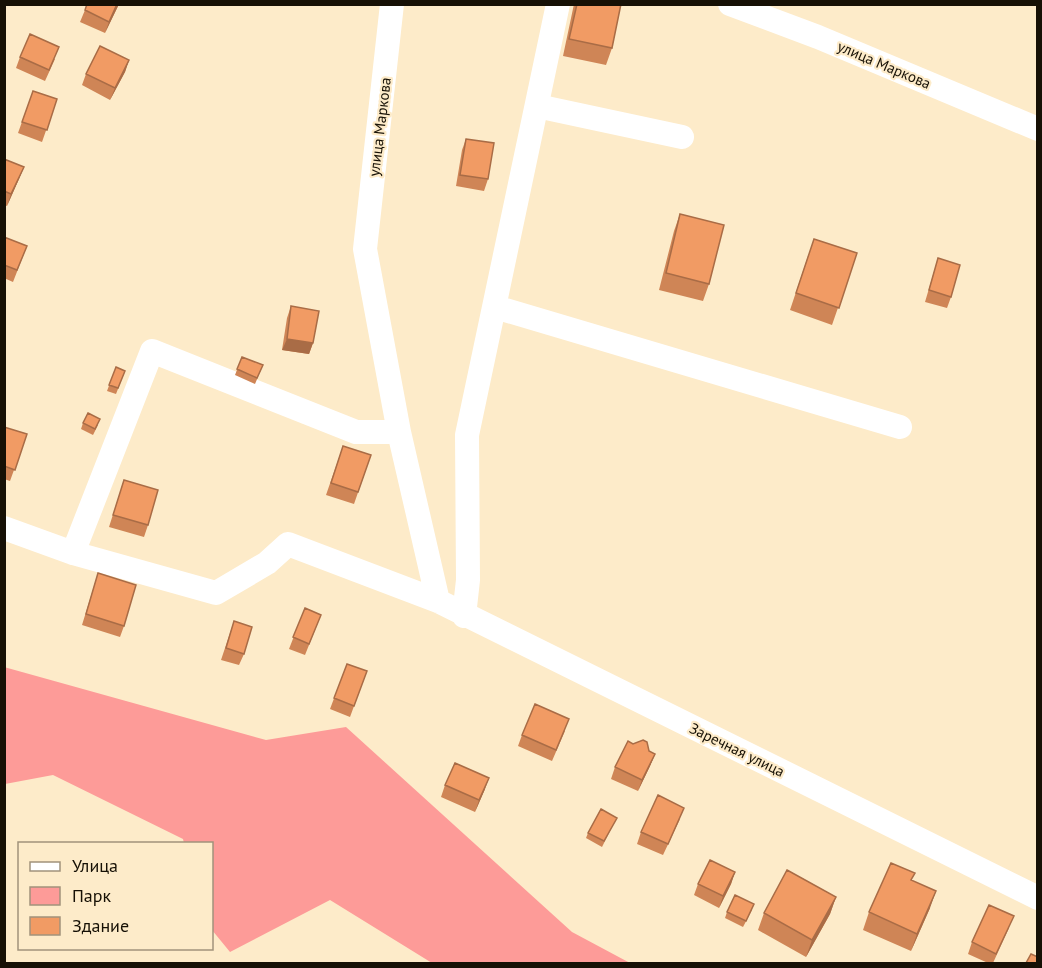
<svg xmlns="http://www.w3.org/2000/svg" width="1042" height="968" font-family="'PT Sans',sans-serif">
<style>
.green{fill:#fd9b98}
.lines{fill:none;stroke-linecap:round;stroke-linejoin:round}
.minor{stroke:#fff;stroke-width:24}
.wall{fill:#cf8556}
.shaded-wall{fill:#a96c46}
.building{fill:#f19b64;stroke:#a96c46;stroke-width:1.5}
.labels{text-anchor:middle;stroke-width:4.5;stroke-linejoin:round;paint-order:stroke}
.street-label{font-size:15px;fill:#161005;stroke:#fdebc9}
</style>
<rect width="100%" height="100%" fill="#fdebc9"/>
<path class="green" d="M4 667 266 740 346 727 572 932 630 963H432L330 900 230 952 212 930V844L184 843 183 839 53 775 5 784Z"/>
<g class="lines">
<path class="minor" d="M392 4 365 249 399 432 438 601
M730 4 818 37 1038 129
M537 106 682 137
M495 307 900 427
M4 528 73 553 216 593 267 563 288 544 438 601 1038 898
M73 553 152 351 356 432H399
M464 616 468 580 467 435 558 4"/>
</g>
<path class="wall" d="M119 4 105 33 80 22 85 10Z
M574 4H621L612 48 606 65 563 56Z
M20 57 55 59 45 81 16 68Z
M129 60 125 72 110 100 82 85 86 74Z
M33 91 57 99 42 142 18 133Z
M466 139 488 179 484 191 456 186 462 150Z
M4 159 24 167 7 206 4 205Z
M680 214 709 284 703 301 659 290 674 231Z
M4 237 27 246 13 282 4 278Z
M857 253 832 325 790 310 808 256Z
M938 258 951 297 947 308 925 302Z
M291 306 313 343 309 354 282 350 287 318Z
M242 357 263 365 255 384 235 375Z
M116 367 125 371 116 394 107 391Z
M83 423 98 425 93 435 81 429Z
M4 427 27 434 10 481 4 479Z
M343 446 371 455 354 504 326 495Z
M124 480 148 525 144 537 109 527Z
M98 573 124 626 120 637 82 625Z
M305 608 321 615 305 655 289 649Z
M234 621 244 654 239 665 221 660Z
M347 664 367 671 350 717 330 709Z
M565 731 552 761 518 746 522 735Z
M649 751 655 754 650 766 638 791 611 779 615 767Z
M445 785 485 789 475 812 441 797Z
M680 819 663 855 637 844 641 832Z
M614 823 602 847 586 838 588 833Z
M735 872 731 884 719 908 694 895 698 884Z
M912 880 930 908 911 951 863 930 869 912Z
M836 897 830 914 806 957 758 930 764 913Z
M752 910 743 927 725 918 727 912Z
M1009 928 993 963H988L968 954 972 942Z"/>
<path class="shaded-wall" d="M117 4H119L105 33 109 22Z
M129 60 125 72 110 100 115 88Z
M24 167 19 179 7 206 11 194Z
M287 339 313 343 309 354 282 350Z
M655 754 650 766 638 791 642 780Z
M489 778 485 789 475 812 479 800Z
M735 872 731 884 719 908 723 896Z
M936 891 930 908 911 951 917 934Z
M836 897 830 914 806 957 812 940Z"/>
<path class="building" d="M87 4H117L109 22 85 10Z
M577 4H621L612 48 569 39Z
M30 34 59 47 49 70 20 57Z
M100 46 129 60 115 88 86 74Z
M33 91 57 99 47 130 22 122Z
M466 139 494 143 488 179 460 175Z
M4 159 24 167 11 194 4 191Z
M680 214 724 225 709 284 666 273Z
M4 237 27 246 17 270 4 265Z
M814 239 857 253 839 308 796 293Z
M938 258 960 265 951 297 929 290Z
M291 306 319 311 313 343 287 339Z
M242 357 263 365 257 378 237 369Z
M116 367 125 371 118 388 109 385Z
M88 413 100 419 95 429 83 423Z
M4 427 27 434 15 470 4 466Z
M343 446 371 455 358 492 331 483Z
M124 480 158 490 148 525 113 515Z
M98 573 136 585 124 626 86 614Z
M305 608 321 615 309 644 293 637Z
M234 621 252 627 244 654 226 648Z
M347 664 367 671 354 706 334 698Z
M535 704 569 719 556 750 522 735Z
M643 740 647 742 649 751 655 754 642 780 615 767 628 741 633 744Z
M455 763 489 778 479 800 445 785Z
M658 795 684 808 668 844 641 832Z
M601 809 617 818 604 841 588 833Z
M710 860 735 872 723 896 698 884Z
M891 863 915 873 911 880 936 891 917 934 869 912Z
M787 870 836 897 812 940 764 913Z
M735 895 754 904 746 921 727 912Z
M989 905 1014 916 996 954 972 942Z
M1031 954 1038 957V963H1026Z"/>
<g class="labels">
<g class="street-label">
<text transform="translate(884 65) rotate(23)" y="5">улица Маркова</text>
<text transform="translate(380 127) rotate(-83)" y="5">улица Маркова</text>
<text transform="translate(737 750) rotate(26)" y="5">Заречная улица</text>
</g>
</g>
<rect width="1042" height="968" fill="none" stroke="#161005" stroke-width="12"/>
<rect x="18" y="842" width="195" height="108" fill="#fdebc9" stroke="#a1937b" stroke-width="1.5"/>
<rect x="30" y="862" width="30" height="9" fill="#ffffff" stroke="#a1937b" stroke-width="1.5"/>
<text x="72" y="872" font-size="18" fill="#161005">Улица</text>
<rect x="30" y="887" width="30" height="18" fill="#fd9b98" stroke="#a1937b" stroke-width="1.5"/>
<text x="72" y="902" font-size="18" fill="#161005">Парк</text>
<rect x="30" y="917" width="30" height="18" fill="#f19b64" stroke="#a1937b" stroke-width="1.5"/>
<text x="72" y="932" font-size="18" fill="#161005">Здание</text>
</svg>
